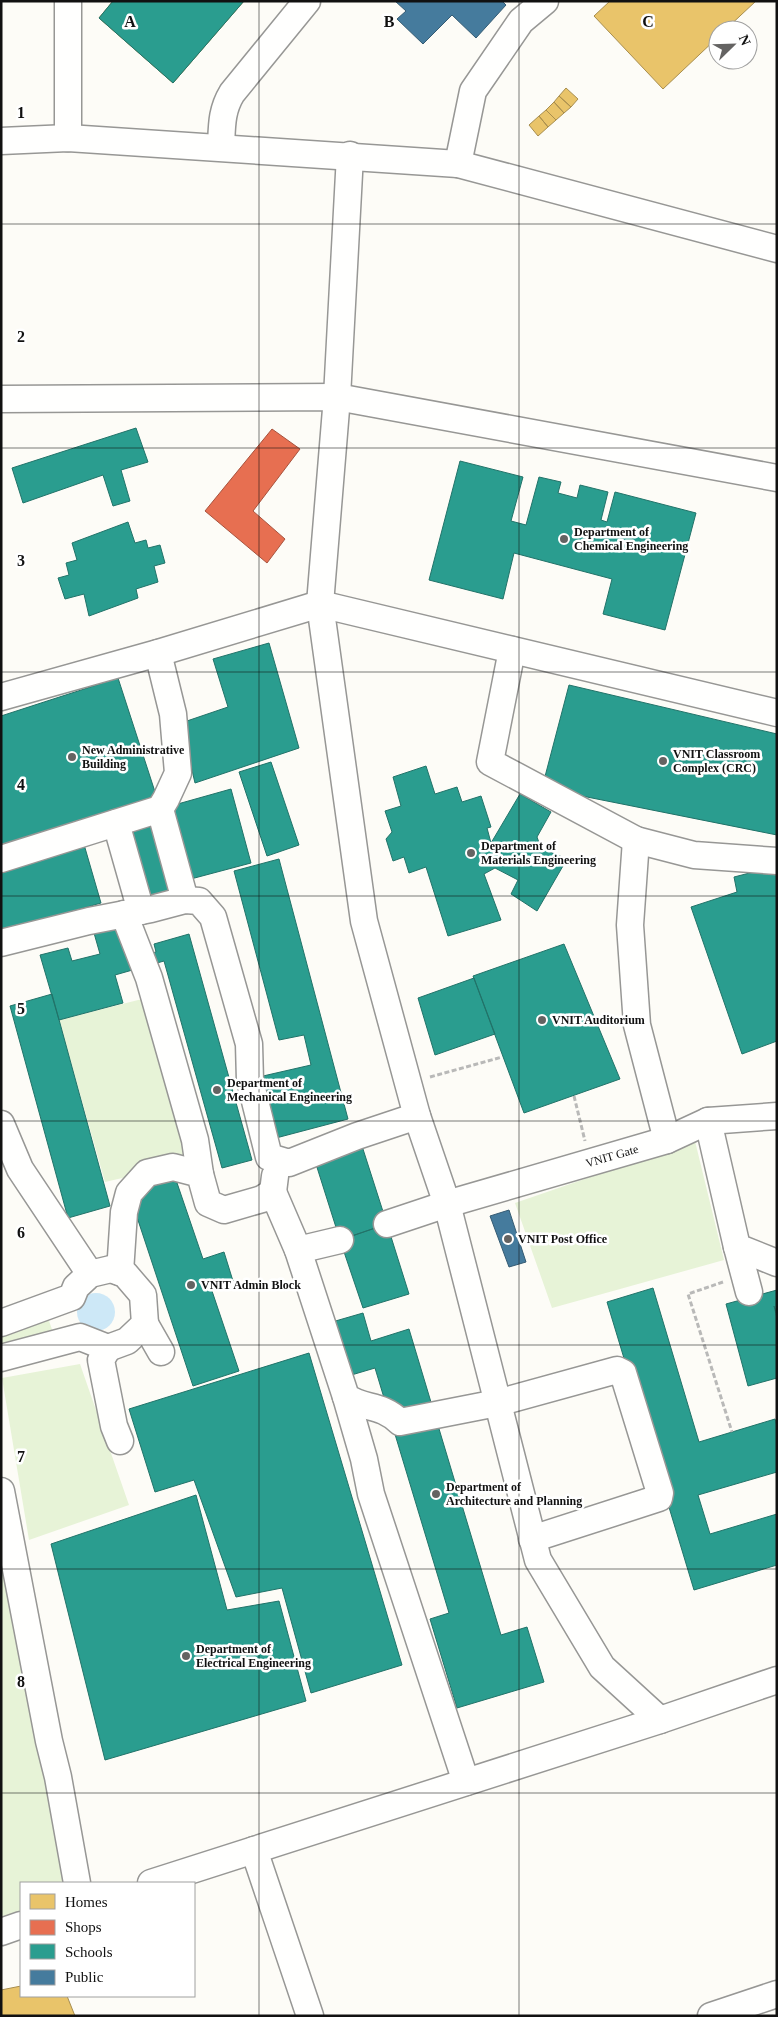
<svg xmlns="http://www.w3.org/2000/svg" width="778" height="2017" font-family="'Times New Roman',serif">
<style>
.green{fill:#e7f3d7}
.water{fill:#cde8f7}
.homes{fill:#e9c46a;stroke:#a88e4f}
.shops{fill:#e76f51;stroke:#a7533e}
.schools{fill:#2a9d8f;stroke:#227369}
.public{fill:#457b9d;stroke:#355b73}
.lines{fill:none;stroke-linecap:round;stroke-linejoin:round}
.minor-casing{stroke:#979795;stroke-width:29}
.path{stroke:#b9b9b8;stroke-width:3;stroke-dasharray:5 2.5;stroke-linecap:butt}
.minor{stroke:#fffffe;stroke-width:26}
.grid{fill:none;stroke:#111;stroke-width:1;stroke-opacity:0.55}
.poi-dot{fill:#646362;stroke:#fff;stroke-width:2}
.labels{text-anchor:middle;stroke-width:5;stroke-linejoin:round;paint-order:stroke}
.poi-label{font-size:12px;font-weight:bold;fill:#111;stroke:#fff;text-anchor:start}
.street-label{font-size:12px;fill:#111;stroke:#fff}
.grid-label{font-size:16px;text-anchor:middle;font-weight:bold;fill:#111;stroke:#fff;stroke-width:5;stroke-linejoin:round;paint-order:stroke}
</style>
<rect width="100%" height="100%" fill="#fdfcf7"/>
<path class="green" d="M150 997 192 1162 105 1182 59 1020Z
M695 1141 724 1260 552 1308 515 1203Z
M48 1318 55 1338 1 1353V1333Z
M80 1364 129 1505 29 1540 2 1378Z
M1 1491 77 1883H21V1925L1 1931Z"/>
<path class="water" d="M77 1312a19 19 0 1 1 38 0a19 19 0 1 1-38 0Z"/>
<path class="homes" d="M113 1H157L145 16 166 33 191 1H244L173 83 99 18Z
M610 1H756L725 30H718V37L663 89 594 16Z
M566 88 578 99 571 107 559 96Z
M559 96 571 107 564 113 554 102Z
M554 102 564 113 556 120 546 110Z
M546 110 556 120 548 127 539 116Z
M539 116 548 127 538 136 529 125Z
M21 1986V1996H67L75 2016H1V1990Z"/>
<path class="shops" d="M272 429 300 449 253 511 285 539 267 563 205 511Z"/>
<path class="schools" d="M113 1H244L173 83 99 18Z
M136 428 148 462 121 470 130 501 113 506 103 475 23 503 12 468Z
M460 461 523 477 511 521 526 525 539 477 561 482 558 493 577 498 580 485 608 492 601 520 607 522 615 492 696 513 665 630 603 614 612 579 514 553 503 599 429 580Z
M128 522 135 543 146 540 148 548 160 545 165 563 154 566 158 582 136 589 138 598 89 616 84 594 65 599 58 578 69 575 66 563 77 560 72 543Z
M269 643 299 748 195 783 181 723 228 707 213 659Z
M118 678 157 798 1 847V716Z
M569 685 777 734V835L542 788Z
M271 762 299 845 267 856 239 772Z
M426 766 435 794 457 787 462 802 481 796 491 827 487 828 491 843 520 794 551 812 537 837 541 848 567 859 537 911 511 894 518 880 495 868 484 874 501 920 448 936 426 867 409 873 404 857 393 861 386 839 392 832 385 811 401 806 393 777Z
M231 789 251 863 187 880 167 807Z
M157 812 182 895 144 906 119 823Z
M83 841 101 903 1 932V865Z
M279 859 348 1119 276 1138 263 1076 311 1065 304 1035 279 1040 234 871Z
M777 866V1041L742 1054 691 907 737 892 734 877Z
M124 924 134 958 156 952 154 944 189 934 252 1160 222 1168 164 961 115 975 123 1003 59 1020 40 955 68 948 72 961 100 954 94 933Z
M564 944 620 1079 524 1113 473 976Z
M474 978 495 1034 435 1055 418 998Z
M52 994 110 1206 68 1218 10 1006Z
M362 1146 387 1224 340 1240 315 1161Z
M175 1177 203 1259 224 1252 233 1281 211 1288 239 1371 193 1386 129 1193Z
M387 1224 409 1294 363 1308 340 1240Z
M653 1288 699 1442 775 1419 777 1426V1472L698 1495 710 1534 777 1514V1565L694 1590 607 1302Z
M777 1290V1315L774 1306 777 1318V1378L748 1386 726 1304Z
M363 1313 371 1341 409 1329 501 1635 527 1627 544 1682 457 1708 430 1619 449 1613 375 1368 348 1376 332 1322Z
M309 1353 402 1665 311 1693 282 1588 236 1597 194 1480 155 1492 129 1409Z
M196 1495 227 1610 279 1601 306 1701 105 1760 51 1544Z"/>
<path class="public" d="M395 1H502L506 5 476 38 452 15 423 44 397 19 406 11Z
M509 1210 526 1262 509 1267 490 1216Z"/>
<g class="lines">
<defs>
<g id="minor">
<path d="M68 1V138"/>
<path d="M1 141 68 138 458 164 777 249"/>
<path d="M221 147C222 127 221 111 232 93L307 1"/>
<path d="M350 155 337 397 320 604 364 921 417 1116 447 1204 538 1560 602 1667 660 1720"/>
<path d="M458 164 473 91 521 21 545 1"/>
<path d="M1 399 337 397 777 478"/>
<path d="M512 650 490 762 636 840 694 855 777 861"/>
<path d="M1 697 158 653 320 604 777 713"/>
<path d="M160 809 185 900"/>
<path d="M116 823 141 911"/>
<path d="M636 840 630 925 637 1025 667 1140"/>
<path d="M1 859 160 809 166 799 178 773 173 714 158 653"/>
<path d="M124 914 149 978 195 1140 200 1174"/>
<path d="M1 943 89 921 151 909 185 900 199 901 213 917 249 1044 250 1081 269 1157 289 1163 357 1136 417 1116"/>
<path d="M708 1121 737 1247 777 1263"/>
<path d="M1 1124 20 1169 90 1274"/>
<path d="M273 1192 298 1250 346 1397C365 1410 380 1403 400 1422L497 1403 617 1370 623 1373 660 1493 659 1498 532 1539"/>
<path id="s1" d="M387 1224 447 1204 667 1140 708 1121 777 1116"/>
<path d="M737 1247 749 1292"/>
<path d="M298 1250 340 1240"/>
<path d="M120 1272 124 1212 129 1193 147 1173 173 1167 200 1174 208 1203 224 1210 262 1199 273 1192 275 1176"/>
<path d="M1 1323 72 1297 76 1287 90 1274 111 1269 125 1274 143 1295 145 1324 127 1341 108 1348 80 1337 1 1358"/>
<path d="M145 1324 161 1352"/>
<path d="M108 1348 101 1360 114 1426 120 1441"/>
<path d="M346 1397 364 1459 371 1494 466 1782"/>
<path d="M1 1491 49 1741 58 1777 77 1883"/>
<path d="M254 1850 310 2016"/>
<path d="M151 1883 660 1720 777 1680"/>
<path d="M1 1932 21 1925"/>
<path d="M711 2016 777 1994"/>
</g>
</defs>
<use href="#minor" class="minor-casing"/>
<path class="path" d="M430 1077 502 1057
M574 1096 585 1141
M723 1282 688 1294 732 1432"/>
<use href="#minor" class="minor"/>
</g>
<path class="grid" d="M259 1V2016M519 1V2016M1 224H777M1 448H777M1 672H777M1 896H777M1 1121H777M1 1345H777M1 1569H777M1 1793H777"/>
<g class="poi-dot">
<circle cx="564" cy="539" r="5"/>
<circle cx="72" cy="757" r="5"/>
<circle cx="663" cy="761" r="5"/>
<circle cx="471" cy="853" r="5"/>
<circle cx="542" cy="1020" r="5"/>
<circle cx="217" cy="1090" r="5"/>
<circle cx="508" cy="1239" r="5"/>
<circle cx="191" cy="1285" r="5"/>
<circle cx="436" cy="1494" r="5"/>
<circle cx="186" cy="1656" r="5"/>
</g>
<g class="labels">
<g class="poi-label">
<text x="574" y="536">Department of<tspan x="574" dy="14">Chemical Engineering</tspan></text>
<text x="82" y="754">New Administrative<tspan x="82" dy="14">Building</tspan></text>
<text x="673" y="758">VNIT Classroom<tspan x="673" dy="14">Complex (CRC)</tspan></text>
<text x="481" y="850">Department of<tspan x="481" dy="14">Materials Engineering</tspan></text>
<text x="552" y="1024">VNIT Auditorium</text>
<text x="227" y="1087">Department of<tspan x="227" dy="14">Mechanical Engineering</tspan></text>
<text x="518" y="1243">VNIT Post Office</text>
<text x="201" y="1289">VNIT Admin Block</text>
<text x="446" y="1491">Department of<tspan x="446" dy="14">Architecture and Planning</tspan></text>
<text x="196" y="1653">Department of<tspan x="196" dy="14">Electrical Engineering</tspan></text>
</g>
<g class="street-label">
<text dy="4" stroke="none"><textPath href="#s1" startOffset="235">VNIT Gate</textPath></text>
</g>
</g>
<g class="grid-label">
<text x="130" y="27">A</text>
<text x="389" y="27">B</text>
<text x="648" y="27">C</text>
<text x="21" y="118">1</text>
<text x="21" y="342">2</text>
<text x="21" y="566">3</text>
<text x="21" y="790">4</text>
<text x="21" y="1014">5</text>
<text x="21" y="1238">6</text>
<text x="21" y="1462">7</text>
<text x="21" y="1687">8</text>
</g>
<rect width="778" height="2017" fill="none" stroke="#111111" stroke-width="5"/>
<rect x="20" y="1882" width="175" height="115" fill="#ffffff" stroke="#a0a0a0"/>
<rect x="30" y="1894" width="25" height="15" fill="#e9c46a" stroke="#a0a0a0"/>
<text x="65" y="1907" font-size="15" fill="#111111">Homes</text>
<rect x="30" y="1920" width="25" height="15" fill="#e76f51" stroke="#a0a0a0"/>
<text x="65" y="1932" font-size="15" fill="#111111">Shops</text>
<rect x="30" y="1944" width="25" height="15" fill="#2a9d8f" stroke="#a0a0a0"/>
<text x="65" y="1957" font-size="15" fill="#111111">Schools</text>
<rect x="30" y="1970" width="25" height="15" fill="#457b9d" stroke="#a0a0a0"/>
<text x="65" y="1982" font-size="15" fill="#111111">Public</text>
<g transform="translate(733 45) rotate(67)"><circle r="24" fill="#ffffff" stroke="#a0a0a0"/>
<path d="M0-4L9 19L0 12L-9 19Z" fill="#646362"/>
<text y="-8" font-size="14" font-weight="bold" text-anchor="middle" fill="#111111">N</text>
</g>
</svg>
